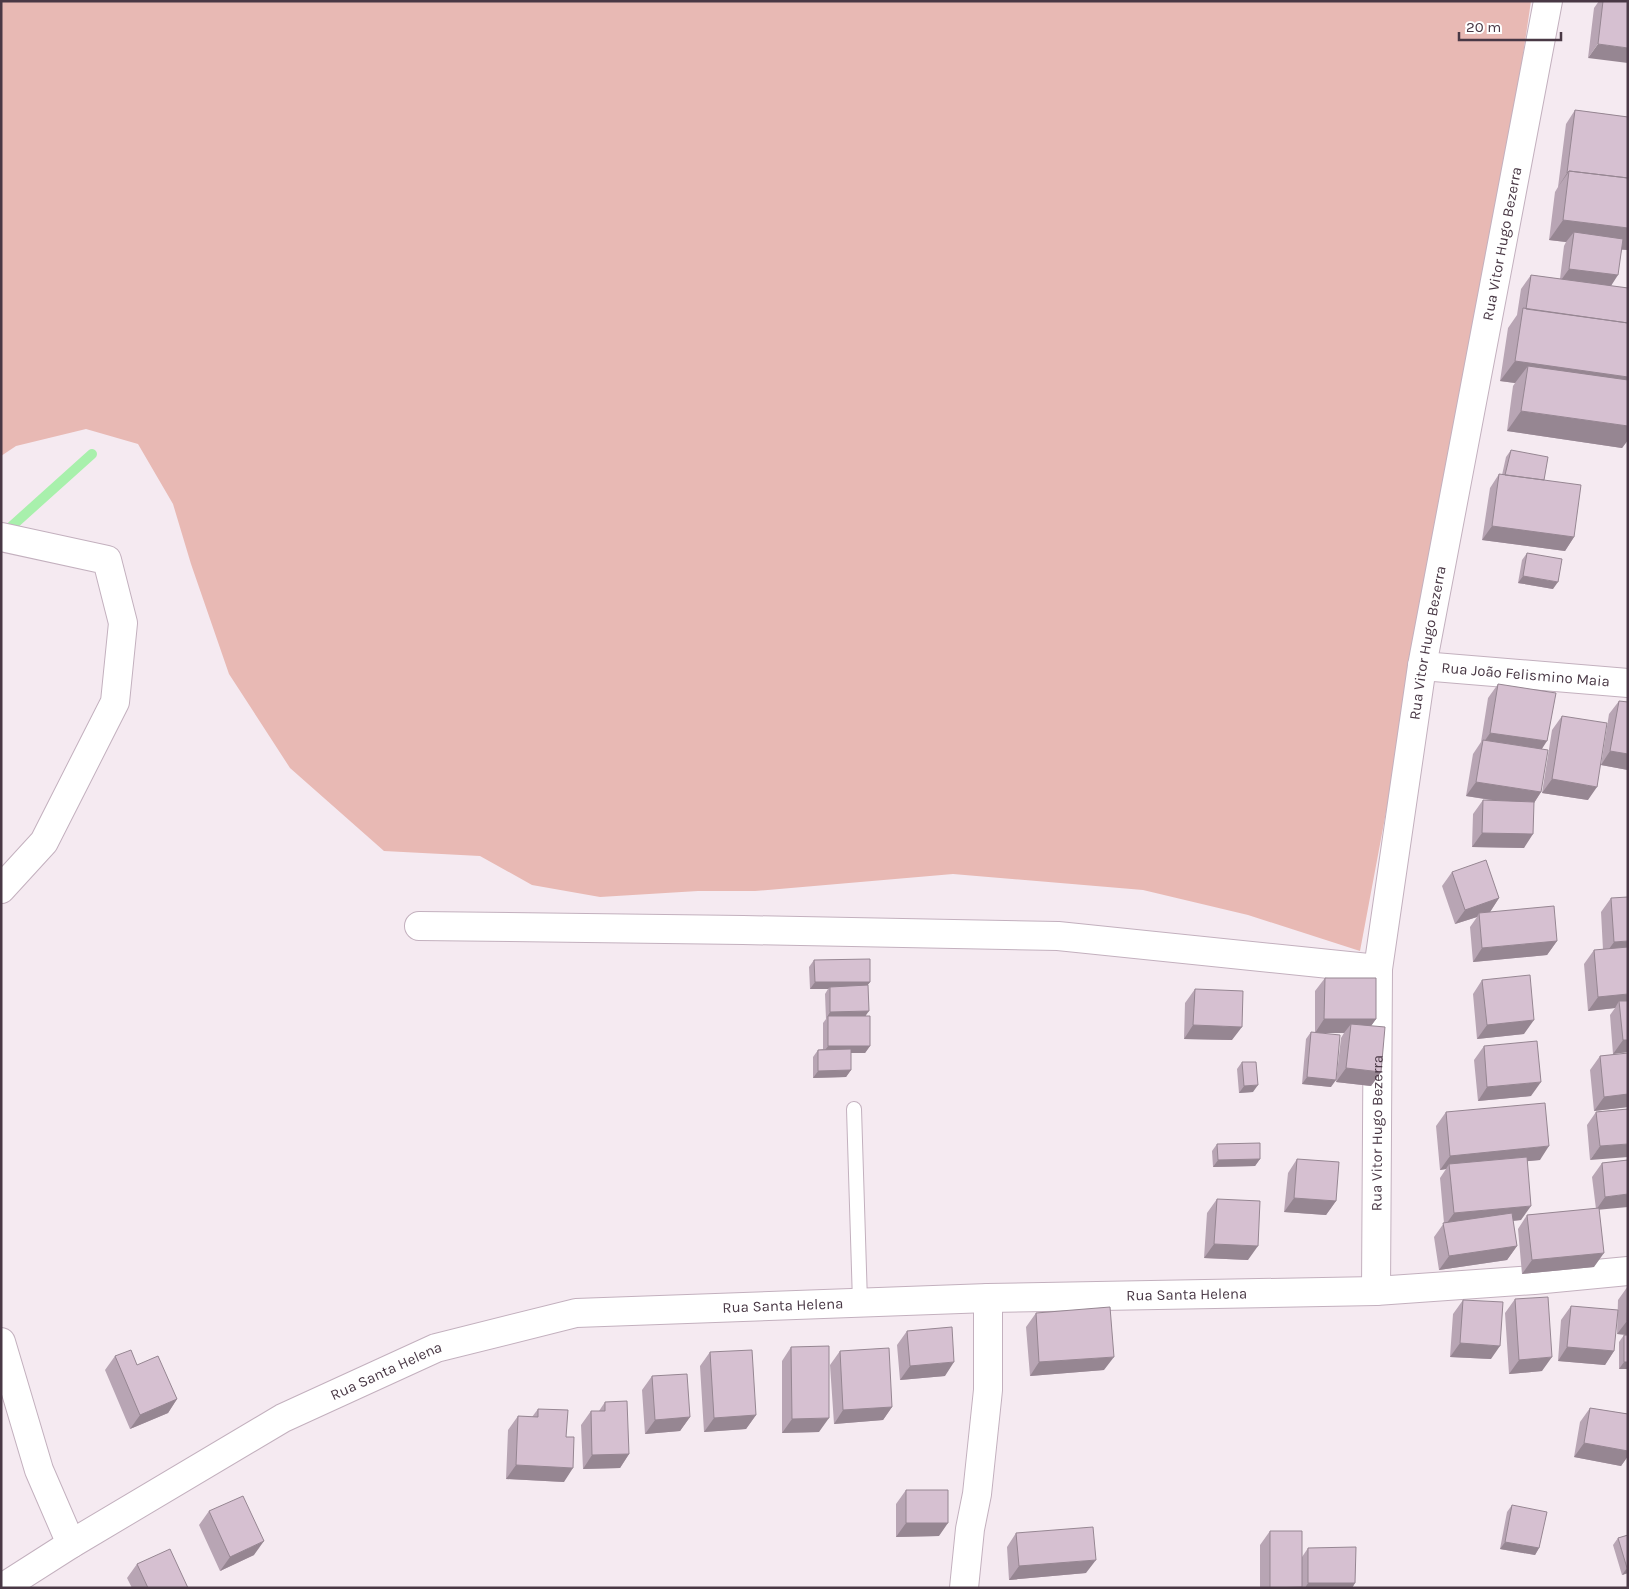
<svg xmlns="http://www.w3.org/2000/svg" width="1629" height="1589" font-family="Karla,sans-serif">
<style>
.green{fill:#e8b9b4}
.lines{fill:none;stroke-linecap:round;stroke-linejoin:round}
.stream{stroke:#a8f0ac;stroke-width:10}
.service-casing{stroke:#c3b0be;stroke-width:16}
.minor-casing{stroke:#c3b0be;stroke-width:30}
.service{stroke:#fff;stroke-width:14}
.minor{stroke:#fff;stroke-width:28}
.wall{fill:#b8a5b4}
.shaded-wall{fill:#968692}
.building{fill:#d6c0d1;stroke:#968692}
.labels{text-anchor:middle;stroke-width:4;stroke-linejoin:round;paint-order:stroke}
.street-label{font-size:15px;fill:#493845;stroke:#fff}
</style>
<rect width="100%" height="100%" fill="#f5eaf1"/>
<path class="green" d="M1 1H1531L1505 177 1360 951 1248 915 1143 890 953 874 755 891H698L600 897 532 885 480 856 384 851 290 768 229 674 191 564 173 504 138 444 86 429 16 446 1 456Z"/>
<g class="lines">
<path class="stream" d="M3 534 92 454"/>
<defs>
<path id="service" d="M854 1109 860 1302"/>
<g id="minor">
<path d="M1 537 107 560 123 623 115 702 44 842 1 889"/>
<path id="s1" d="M1422 666 1628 683"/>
<path d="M419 926 743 930 1058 936 1378 969"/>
<path id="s2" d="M1376 1291 1378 969 1422 666 1548 1"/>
<path d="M1 1342 39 1470 71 1544"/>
<path id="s3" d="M2 1588 71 1544 283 1418 436 1348 576 1313 988 1298 1376 1291 1534 1280 1628 1271"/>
<path d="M964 1588 970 1529 977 1494 988 1390V1298"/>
</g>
</defs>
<use href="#service" class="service-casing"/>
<use href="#minor" class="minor-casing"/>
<use href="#service" class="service"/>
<use href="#minor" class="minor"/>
</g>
<path class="wall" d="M1599 1H1628L1588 58 1594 8Z
M1575 110 1628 117V250H1622L1611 286 1628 288V440L1622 448 1507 431 1513 386 1515 383 1500 381 1508 328 1517 315 1521 289 1531 275 1560 279 1564 246 1566 242 1549 240 1555 192 1558 187 1566 124Z
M1511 450 1544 480 1574 537 1565 551 1482 540 1490 488 1499 474 1502 475 1506 457Z
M1527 553 1553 589 1518 583 1522 560Z
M1498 684 1542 749 1541 792 1534 803 1524 848 1472 847 1473 814 1483 800 1496 801 1466 796 1473 754 1481 742 1488 698Z
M1619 701 1628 770 1601 765 1609 714Z
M1562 716 1588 800 1542 793 1552 730Z
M1452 872 1499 898 1490 912 1557 941 1547 955 1473 962 1470 927 1477 917 1455 924 1442 886Z
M1611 898 1628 1052 1613 1054 1610 1015 1615 1008 1588 1011 1584 964 1594 950H1603L1601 912Z
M814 960 870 982 867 985 866 1016 870 1046 865 1053H851V1070L846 1077 813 1078V1057L818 1050 823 1049V1023L826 1019 825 994 828 989H810L809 967Z
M1325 978 1376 1019 1371 1026 1381 1072 1371 1086 1336 1082 1341 1038 1344 1033H1315L1331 1087 1302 1084 1306 1039 1311 1032 1315 1033V991Z
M1482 980 1524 1034 1477 1039 1473 994Z
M1195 989 1232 1040 1184 1039 1185 1003Z
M1484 1046 1531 1096 1478 1101 1474 1060Z
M1628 1053V1107L1594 1111 1590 1070 1600 1056Z
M1242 1062 1253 1092 1239 1093 1237 1069Z
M1628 1109 1590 1160 1587 1125 1596 1112Z
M1446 1112 1540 1160 1527 1161 1521 1220 1513 1221 1517 1246 1507 1260 1439 1270 1434 1237 1444 1223 1440 1178 1446 1169 1440 1170 1436 1126Z
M1217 1144 1260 1159 1255 1166 1213 1167 1212 1151Z
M1297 1159 1336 1201 1326 1215 1284 1212 1288 1173Z
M1628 1160 1599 1210 1594 1267 1522 1274 1518 1229 1527 1215 1596 1209 1592 1177 1602 1163Z
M1217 1199 1248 1260 1204 1258 1207 1213Z
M1628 1286V1335L1617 1334 1618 1300Z
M1515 1299 1542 1371 1509 1374 1505 1313Z
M1463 1300 1491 1359 1450 1357 1453 1314Z
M1571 1306 1614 1351 1605 1365 1558 1361 1561 1320Z
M1036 1313 1104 1370 1030 1376 1026 1327Z
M907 1331 945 1376 900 1380 897 1345Z
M1624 1335H1628V1369H1619V1342Z
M791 1347 819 1432 782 1433V1361Z
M840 1351 892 1407 883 1420 834 1424 830 1365Z
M710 1352 756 1415 746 1429 704 1432 700 1366Z
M115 1356 137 1365 177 1399 168 1413 130 1429 105 1370Z
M652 1376 690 1417 680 1431 645 1434 642 1390Z
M605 1402 629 1454 620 1468 583 1469 581 1425 591 1411H599Z
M1590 1408 1628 1414V1456L1621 1466 1574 1457 1580 1422Z
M538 1409 566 1437 564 1482 506 1479 508 1430 518 1416 532 1417Z
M906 1490 939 1536 896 1537V1504Z
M1512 1505 1539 1548 1535 1555 1500 1549 1507 1512Z
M209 1511 254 1555 220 1571 199 1525Z
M1270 1531 1302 1557 1308 1548 1355 1583 1352 1588H1260V1545Z
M1016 1533 1086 1573 1009 1580 1007 1547Z
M1628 1535V1573L1622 1575 1613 1545 1618 1538Z
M137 1564 188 1588H132L127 1578Z"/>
<path class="shaded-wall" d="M1598 44 1628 48V63L1588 58Z
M1567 173H1568L1558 187Z
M1563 220 1628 228V250L1572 243 1574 232 1566 242 1549 240Z
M1569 269 1618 275 1609 289 1559 283Z
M1515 361 1628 377V399L1528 366 1515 383 1500 381Z
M1521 411 1628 426V440L1622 448 1507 431Z
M1492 526 1574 537 1565 551 1482 540Z
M1523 576 1558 582 1553 589 1518 583Z
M1490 733 1547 741 1538 755 1482 745Z
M1610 751 1628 754V770L1601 765Z
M1552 779 1597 787 1588 800 1542 793Z
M1476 782 1541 792 1532 806 1466 796Z
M1482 833 1533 834 1524 848 1472 847Z
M1499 898 1490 912 1479 913 1477 917 1455 924 1465 910Z
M1557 941 1547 955 1473 962 1482 948Z
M1628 941V954L1604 956 1614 942Z
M815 982H870L865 989 830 987 828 989H810Z
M1628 994V1007L1619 1001 1615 1008 1588 1011 1598 997Z
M869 1011 864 1018 828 1016 826 1019 830 1012Z
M1324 1019H1376L1366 1033 1351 1024 1344 1033H1315Z
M1534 1020 1524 1034 1477 1039 1487 1025Z
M1193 1025 1242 1027 1232 1040 1184 1039Z
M1623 1040H1628V1052L1613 1054Z
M828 1046H870L865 1053H823Z
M1346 1068 1381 1072 1371 1086 1336 1082Z
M851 1070 846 1077 813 1078 818 1071Z
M1307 1077 1336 1080 1331 1087 1302 1084Z
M1541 1082 1531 1096 1478 1101 1487 1087Z
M1258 1085 1253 1092 1239 1093 1244 1086Z
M1628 1094V1107L1594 1111 1604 1097Z
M1628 1144V1157L1590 1160 1600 1146Z
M1549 1146 1540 1160 1450 1169 1449 1164 1446 1169 1440 1170 1450 1156Z
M1260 1159 1255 1166 1213 1167 1218 1160Z
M1628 1194V1207L1596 1210 1605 1197Z
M1294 1198 1336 1201 1326 1215 1284 1212Z
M1531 1206 1521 1220 1444 1227 1454 1213Z
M1214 1244 1258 1246 1248 1260 1204 1258Z
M1517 1246 1507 1260 1439 1270 1449 1256Z
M1604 1253 1594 1267 1522 1274 1532 1260Z
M1627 1321H1628V1335L1617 1334Z
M1460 1343 1500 1346 1491 1359 1450 1357Z
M1567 1347 1614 1351 1605 1365 1558 1361Z
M1114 1357 1104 1370 1030 1376 1039 1362Z
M1552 1357 1542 1371 1509 1374 1519 1360Z
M954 1362 945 1376 900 1380 910 1366Z
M1624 1362H1628V1369H1619Z
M177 1399 168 1413 130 1429 140 1415Z
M892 1407 883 1420 834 1424 843 1410Z
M756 1415 746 1429 704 1432 714 1418Z
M690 1417 680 1431 645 1434 655 1420Z
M829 1418 819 1432 782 1433 792 1419Z
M1584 1443 1628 1451V1456L1621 1466 1574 1457Z
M629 1454 620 1468 583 1469 592 1455Z
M516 1465 573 1468 564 1482 506 1479Z
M906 1523H948L939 1536 896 1537Z
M264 1541 254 1555 220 1571 230 1557Z
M1505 1542 1539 1548 1535 1555 1500 1549Z
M1096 1560 1086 1573 1009 1580 1019 1566Z
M1627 1568H1628V1573L1622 1575Z
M1308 1583H1355L1352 1588H1305Z"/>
<path class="building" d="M1603 1H1628V48L1598 44Z
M1575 110 1628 117V178L1569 171 1567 173Z
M1569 171 1628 178V228L1563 220Z
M1574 232 1623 239 1618 275 1569 269Z
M1531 275 1628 288V323L1526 309Z
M1523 308 1628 323V377L1515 361Z
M1528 366 1628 380V426L1521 411Z
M1511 450 1548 457 1544 480 1505 475Z
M1499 474 1581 485 1574 537 1492 526Z
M1527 553 1562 559 1558 582 1523 576Z
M1498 684 1556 693 1547 741 1490 733Z
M1619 701 1628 702V754L1610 751Z
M1562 716 1607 723 1597 787 1552 779Z
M1483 740 1548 750 1541 792 1476 782Z
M1483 800 1534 802 1533 834 1482 833Z
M1486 860 1499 898 1465 910 1452 872Z
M1628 897V941L1614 942 1611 898Z
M1554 906 1557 941 1482 948 1479 913Z
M1628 947V994L1598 997 1594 950Z
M870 959V982H815L814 960Z
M1530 975 1534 1020 1487 1025 1482 980Z
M1325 978H1376V1019H1324Z
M868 985 869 1011 830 1012V987Z
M1195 989 1243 991 1242 1027 1193 1025Z
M1619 1001H1628V1040H1623Z
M828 1016H870V1046H828Z
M1351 1024 1385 1027 1381 1072 1346 1068Z
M1311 1032 1340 1035 1336 1080 1307 1077Z
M1537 1041 1541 1082 1487 1087 1484 1046Z
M851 1049V1070L818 1071V1050Z
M1628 1053V1094L1604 1097 1600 1056Z
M1242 1062H1256L1258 1085 1244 1086Z
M1545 1103 1549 1146 1450 1156 1446 1112Z
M1628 1109V1144L1600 1146 1596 1112Z
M1260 1143V1159L1218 1160 1217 1144Z
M1527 1157 1531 1206 1454 1213 1449 1164Z
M1297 1159 1339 1162 1336 1201 1294 1198Z
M1628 1160V1194L1605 1197 1602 1163Z
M1217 1199 1260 1201 1258 1246 1214 1244Z
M1599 1208 1604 1253 1532 1260 1527 1215Z
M1512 1213 1517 1246 1449 1256 1443 1223Z
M1628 1288V1321H1627Z
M1548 1297 1552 1357 1519 1360 1515 1299Z
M1463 1300 1503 1302 1500 1346 1460 1343Z
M1571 1306 1618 1310 1614 1351 1567 1347Z
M1110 1307 1114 1357 1039 1362 1036 1313Z
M952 1327 954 1362 910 1366 907 1331Z
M1624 1335H1628V1362H1624Z
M829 1346V1418L792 1419 791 1347Z
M889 1348 892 1407 843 1410 840 1351Z
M131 1350 137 1365 158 1356 177 1399 140 1415 115 1356Z
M752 1350 756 1415 714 1418 710 1352Z
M687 1374 690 1417 655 1420 652 1376Z
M627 1401 629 1454 592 1455 591 1411H605V1402Z
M1590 1408 1628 1414V1451L1584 1443Z
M538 1409 568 1410 566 1437H574L573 1468 516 1465 518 1416 538 1417Z
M906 1490H948V1523H906Z
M243 1496 264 1541 230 1557 209 1511Z
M1512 1505 1547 1512 1539 1548 1505 1542Z
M1093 1527 1096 1560 1019 1566 1016 1533Z
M1270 1531H1302V1587L1270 1588Z
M1628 1535V1568H1627L1618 1538Z
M1356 1547 1355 1583H1308V1548Z
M170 1549 188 1588H148L137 1564Z"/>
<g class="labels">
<g class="street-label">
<text dy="5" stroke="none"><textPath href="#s2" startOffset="1058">Rua Vitor Hugo Bezerra</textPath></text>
<text dy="5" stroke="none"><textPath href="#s2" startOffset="652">Rua Vitor Hugo Bezerra</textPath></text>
<text dy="5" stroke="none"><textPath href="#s1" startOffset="104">Rua João Felismino Maia</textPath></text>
<text dy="5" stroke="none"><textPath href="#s2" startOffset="158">Rua Vitor Hugo Bezerra</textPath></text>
<text dy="5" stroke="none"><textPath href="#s3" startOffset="1252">Rua Santa Helena</textPath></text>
<text dy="5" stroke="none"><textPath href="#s3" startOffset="848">Rua Santa Helena</textPath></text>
<text dy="5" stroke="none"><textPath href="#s3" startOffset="442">Rua Santa Helena</textPath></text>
</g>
</g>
<rect width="1629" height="1589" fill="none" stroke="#493845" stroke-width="5"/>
<path d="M1459 32v8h102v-8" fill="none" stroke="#493845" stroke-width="2.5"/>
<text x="1466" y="32" font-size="15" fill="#493845" stroke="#ffffff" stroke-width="4" paint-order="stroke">20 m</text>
</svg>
